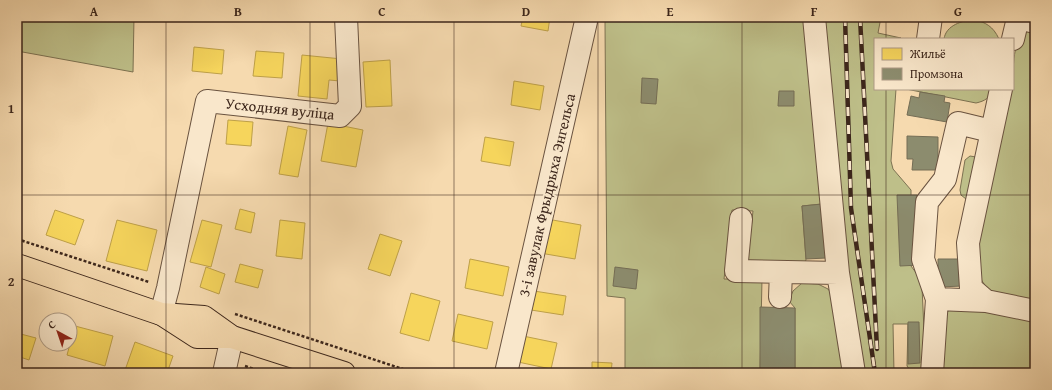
<svg xmlns="http://www.w3.org/2000/svg" width="1052" height="390" font-family="'Gentium Book Plus',serif">
<style>
.green{fill:#bebf89;stroke:#7d7252}
.homes{fill:#f6d55c;stroke:#bea048}
.industry{fill:#8c8c6e;stroke:#746d55}
.lines{fill:none;stroke-linecap:round;stroke-linejoin:round}
.minor-casing{stroke:#6a5340;stroke-width:24}
.major-casing{stroke:#3c261b;stroke-width:24}
.path{stroke:#3c261b;stroke-width:2.5;stroke-dasharray:3 2;stroke-linecap:butt}
.minor{stroke:#f9e7cb;stroke-width:22}
.major{stroke:#f6daaf;stroke-width:22}
.rail-casing{stroke:#3c261b;stroke-width:4.5}
.rail{stroke:#f9e7cb;stroke-width:3;stroke-dasharray:9;stroke-linecap:butt}
.grid{fill:none;stroke:#3c261b;stroke-width:1;stroke-opacity:0.55}
.labels{text-anchor:middle;stroke-width:4;stroke-linejoin:round;paint-order:stroke}
.street-label{font-size:15px;fill:#3c261b;stroke:#f9e7cb}
.neatline{fill:none;stroke:#3c261b;stroke-width:1.5}
.grid-label{font-size:13px;text-anchor:middle;font-weight:bold;fill:#3c261b}
</style>
<rect width="100%" height="100%" fill="#f6daaf"/>
<filter id="stains"><feTurbulence type="fractalNoise" baseFrequency=".005" numOctaves="4"/><feColorMatrix values="0 0 0 0 .2 0 0 0 0 .09 0 0 0 0 .02 0 0 0 .5 -.17"/></filter>
<radialGradient id="worn" r=".72"><stop offset=".6" stop-color="#630" stop-opacity="0"/><stop offset="1" stop-color="#630" stop-opacity=".3"/></radialGradient>
<path class="green" d="M17 17H134L133 72 17 51Z
M606 17H804L822 204 802 206 806 259 805 265 747 264 753 211 732 210 724 279H762L760 373H625V298L607 296 605 23Z
M823 17H881L878 33 901 38 875 39V89H896L891 161 893 169 911 190V266L917 274 922 287 926 373H912L907 366 908 324H893L894 373H860L843 250Z
M974 19C986 23 993 26 999 39H944C946 25 962 21 974 19Z
M1035 25V304L999 298 986 287 977 273 974 254 1008 89H1013C1013 74 1012 42 1024 32 1027 29 1032 27 1035 25Z
M906 89H992C990 98 985 101 976 103Z
M970 156 976 157 969 198 966 199 961 195 960 190 965 160Z
M802 283 818 284 828 289 838 302 849 373H795V308L789 301 793 291Z
M960 306 1035 319V373H935L946 312Z"/>
<path class="homes" d="M523 17H550L548 31 521 26Z
M194 47 224 50 222 74 192 71Z
M256 51 284 53 282 78 253 76Z
M302 55 342 59 340 81 329 80 327 99 298 96Z
M390 60 392 106 366 107 363 62Z
M514 81 544 86 540 110 511 105Z
M228 120 253 122 251 146 226 144Z
M328 123 363 130 356 167 321 161Z
M288 126 307 130 298 177 279 174Z
M485 137 514 142 510 166 481 161Z
M240 209 255 213 251 233 235 229Z
M55 210 84 220 75 245 46 235Z
M547 219 581 225 575 259 540 253Z
M117 220 157 230 147 271 106 261Z
M202 220 222 225 211 267 190 262Z
M280 220 305 223 302 259 276 256Z
M380 234 402 241 390 276 368 269Z
M470 259 509 267 503 296 465 288Z
M240 264 263 270 258 288 235 282Z
M206 267 225 274 219 294 200 287Z
M534 291 566 296 563 315 531 310Z
M411 293 440 301 429 341 400 333Z
M458 314 493 322 487 349 452 341Z
M75 326 113 336 105 366 67 355Z
M17 333 36 338 29 360 17 356Z
M523 336 557 343 551 369 518 362Z
M135 342 173 356 167 373H124Z
M592 362 612 363 611 373H592Z"/>
<path class="industry" d="M642 78 658 79 656 104 641 103Z
M779 91H794V106H778Z
M920 92 945 96 944 102 950 103 947 122 907 115 911 96 919 98Z
M907 136 938 137V170H912L913 159H907Z
M897 195H917L920 265 900 266Z
M822 204 826 258 806 259 802 206Z
M938 259H962L963 286 938 287Z
M615 267 638 270 636 289 613 286Z
M760 307 795 308V373H760Z
M908 322H919L920 363 908 364Z"/>
<g class="lines">
<defs>
<path id="minor" d="M814 17 838 273 854 373
M928 39 931 17
M1013 39 1018 18 1035 22
M1001 89 968 243 971 288 986 301 1035 311
M741 219 736 271 838 273
M780 297 781 272
M937 299 923 259 927 202 945 179 958 123 991 131
M161 314 168 288 207 101 340 116 350 106 346 17
M224 373 232 337
M506 373 587 17
M932 373 937 299 986 301"/>
<path id="major" d="M17 265 161 314 204 317 232 337 344 373
M163 315 197 337H232"/>
</defs>
<use href="#minor" class="minor-casing"/>
<use href="#major" class="major-casing"/>
<path class="path" d="M17 239 149 282
M235 314 415 373
M245 366 266 373"/>
<use href="#minor" class="minor"/>
<use href="#major" class="major"/>
<defs>
<path id="rail" d="M845 17 851 208 875 373
M860 17 877 349"/>
</defs>
<use href="#rail" class="rail-casing"/>
<use href="#rail" class="rail"/>
</g>
<path class="grid" d="M166 17V373M310 17V373M454 17V373M598 17V373M742 17V373M886 17V39M886 89V373M17 195H1035"/>
<g class="labels">
<g class="street-label">
<text transform="translate(280 109) rotate(6)" y="5">Усходняя вуліца</text>
<text transform="translate(547 195) rotate(-77)" y="5">3-і завулак Фрыдрыха Энгельса</text>
</g>
</g>
<rect width="1052" height="390" fill="none" stroke="#f6daaf" stroke-width="44"/>
<rect x="874" y="38" width="140" height="52" fill="#f9e7cb" stroke="#ad9a85"/>
<rect x="882" y="48" width="20" height="12" fill="#f6d55c" stroke="#ad9a85"/>
<text x="910" y="58" font-size="12" fill="#3c261b">Жильё</text>
<rect x="882" y="68" width="20" height="12" fill="#8c8c6e" stroke="#ad9a85"/>
<text x="910" y="78" font-size="12" fill="#3c261b">Промзона</text>
<g transform="translate(58 332) rotate(320)"><circle r="19" fill="#f9e7cb" stroke="#ad9a85"/>
<path d="M0-3L7 15L0 10L-7 15Z" fill="#8f2418"/>
<text y="-6" font-size="11" font-weight="bold" text-anchor="middle" fill="#3c261b">С</text>
</g>
<rect x="22" y="22" width="1008" height="346" class="neatline"/>
<g class="grid-label">
<text x="94" y="16">A</text>
<text x="238" y="16">B</text>
<text x="382" y="16">C</text>
<text x="526" y="16">D</text>
<text x="670" y="16">E</text>
<text x="814" y="16">F</text>
<text x="958" y="16">G</text>
<text x="11" y="113">1</text>
<text x="11" y="286">2</text>
</g>
<rect width="100%" height="100%" filter="url(#stains)"/>
<rect width="100%" height="100%" fill="url(#worn)"/>
</svg>
